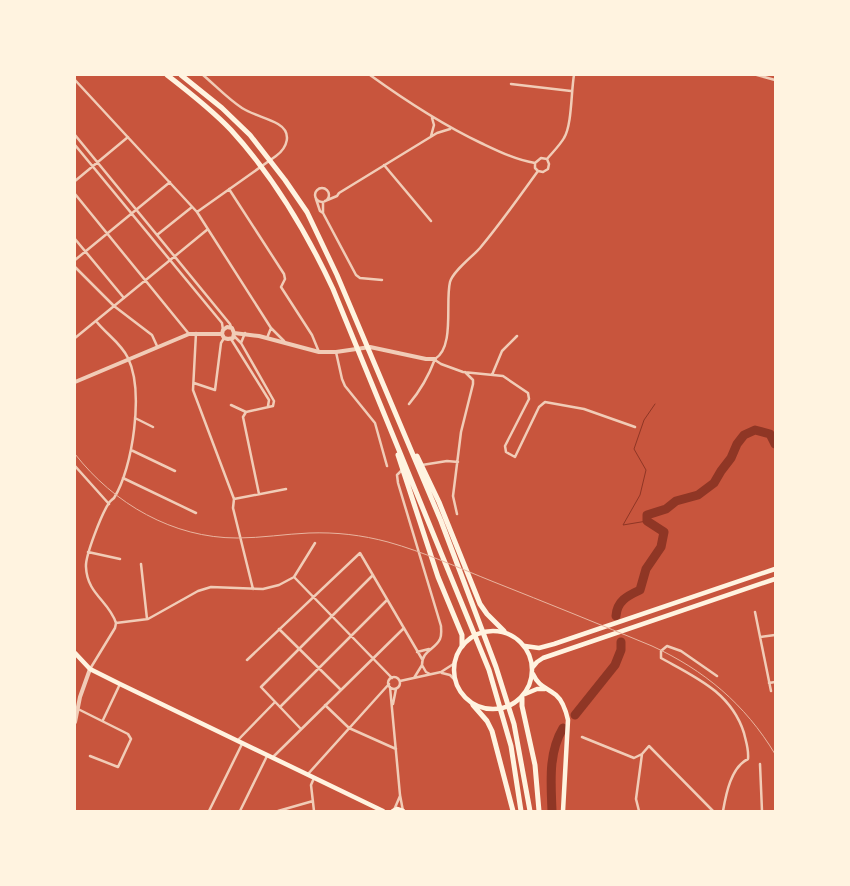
<svg xmlns="http://www.w3.org/2000/svg" width="850" height="886" font-family="'DejaVu Sans',sans-serif">
<style>
.lines{fill:none;stroke-linecap:round;stroke-linejoin:round}
.stream{stroke:#8f3625;stroke-width:1}
.river{stroke:#8f3625;stroke-width:9}
.minor{stroke:#f1ccb7;stroke-width:2.5}
.tertiary{stroke:#f1ccb7;stroke-width:4}
.primary{stroke:#fff3e0;stroke-width:4.5}
.trunk{stroke:#fff3e0;stroke-width:4.5}
.motorway{stroke:#fff3e0;stroke-width:5}
.rail{stroke:#e9b49f;stroke-width:1}
</style>
<rect width="100%" height="100%" fill="#c8553d"/>
<g class="lines">
<path class="stream" d="M647 521 623 525 640 495 646 470 634 449 644 420 655 404"/>
<path class="river" d="M616 616C617 601 627 596 640 590L646 569 661 547 664 532 647 521V515L666 509 676 501 698 495 714 483 721 471 731 458 737 444 744 435 755 430 770 434 775 444
M575 715 615 665 621 650V642
M552 811C551 783 548 753 563 728"/>
<path class="minor" d="M370 75C406 101 441 124 481 143 498 151 516 160 535 163
M757 75 775 80
M75 80 197 212 271 328 284 341
M511 84 571 91
M75 135 230 324 231 327
M431 136 434 125 432 118
M75 145 222 323 223 330
M547 159C552 153 560 145 564 138 572 125 571 92 574 75
M535 163 541 158 547 159
M535 163V168L538 171
M384 165 431 221
M538 171 543 172 548 169 549 164 547 159
M75 181 128 137
M315 195a7 7 0 1 1 14 0a7 7 0 1 1-14 0Z
M229 189 284 274 285 279 281 287 312 335 319 352
M75 194 189 334
M316 199 320 211 323 213 356 275 360 278 382 280
M325 201 337 196 339 193 437 133 450 129
M323 202V213
M197 212 276 156C287 148 293 133 278 124 268 118 253 115 242 108 228 99 216 86 203 75
M157 235 192 207
M75 239 124 298
M75 260 170 182
M75 267 114 306 152 335 157 346
M96 321C106 334 121 343 128 358 144 391 133 468 114 498 112 500 110 501 109 503 102 513 85 556 86 567 87 594 109 601 116 623
M196 333 193 390 234 499 233 508 253 589
M234 336 241 343 274 401 273 406 246 412 243 417 259 494
M75 338 208 229
M267 338 271 328
M231 339 269 400 268 406
M241 343 245 333
M336 352 342 379 345 386 375 423 387 466
M435 359C455 347 445 302 450 282 453 271 472 257 480 248 501 223 519 197 538 171
M435 360 441 364 463 372 503 376 528 393 529 399 505 446 506 452 515 457 539 407 545 402 584 409 635 427
M492 375 502 351 517 336
M194 383 215 390 221 343 224 338
M409 404C420 391 429 375 435 359
M231 405 246 412
M135 418 153 427
M131 450 175 471
M422 465 447 461 458 462
M75 466 109 504
M402 470 397 475 398 483 441 626C441 630 442 635 440 639 435 650 422 650 422 665
M123 478 196 513
M234 499 286 489
M457 514 453 496 461 432 473 384V380L465 372
M88 552 120 559
M141 564 147 619
M294 577 392 678
M755 612 771 691
M116 623 148 619 198 591 211 587 263 589 279 585 294 577 315 543
M279 629 340 689
M760 637 775 635
M417 652 429 649
M247 660 360 553 422 659
M90 669 115 628 116 623
M442 673 450 675 455 680
M717 676 681 651 667 646 661 651V658C695 677 731 692 744 733 746 742 749 749 748 759 731 767 726 794 723 811
M388 683a6 6 0 1 1 12 0a6 6 0 1 1-12 0Z
M414 678 422 665 426 672 430 674
M400 681 441 672 455 663
M769 683 775 682
M390 687 400 795 403 811
M393 704 396 689
M325 705 349 728 396 749
M280 707 387 600
M78 709 128 734 131 739 118 767 90 756
M103 720 120 684
M300 728 261 687 373 575
M582 737 634 758 642 754
M238 740 275 702
M273 757 404 628
M760 764 762 811
M308 774 389 684
M314 778 311 785 314 811
M394 810 400 796
M209 811 242 744
M240 811 267 756
M278 811 313 801
M639 811 636 799 642 754 649 746 713 811"/>
<path class="tertiary" d="M234 333 259 336 319 352H336L370 347 426 359H435
M222 334 223 330 227 327 232 328 234 333
M222 334 224 338 228 339 233 338 234 333
M75 382 189 334H222
M75 722 80 697 90 669"/>
<path class="primary" d="M75 653 90 669 120 684 383 811
M533 674C539 687 546 687 556 695 563 701 566 711 568 720L563 811
M525 694 537 689H545
M393 811 397 809 403 811"/>
<path class="trunk" d="M454 670a39 39 0 1 1 78 0a39 39 0 1 1-78 0Z
M525 646 539 648 554 644 775 569
M532 668 537 662 543 658 775 579"/>
<path class="motorway" d="M167 75C189 92 212 110 231 130 274 177 306 231 333 289L489 670 511 746 521 811
M181 75 222 108 250 135 285 180 307 212 337 275 441 521 496 667 514 724 530 811
M398 455 438 577 462 635V646
M417 456 439 502 480 604 487 614 504 631
M522 698V706L535 765 539 811
M473 705 487 721 492 731 513 811"/>
<path class="rail" d="M75 454C114 504 173 538 237 538 262 538 285 534 309 533 336 532 362 535 388 542 424 552 459 568 494 582 547 603 599 624 652 646 704 670 745 704 775 754"/>
</g>
<rect width="850" height="886" fill="none" stroke="#fff3e0" stroke-width="152"/>
</svg>
